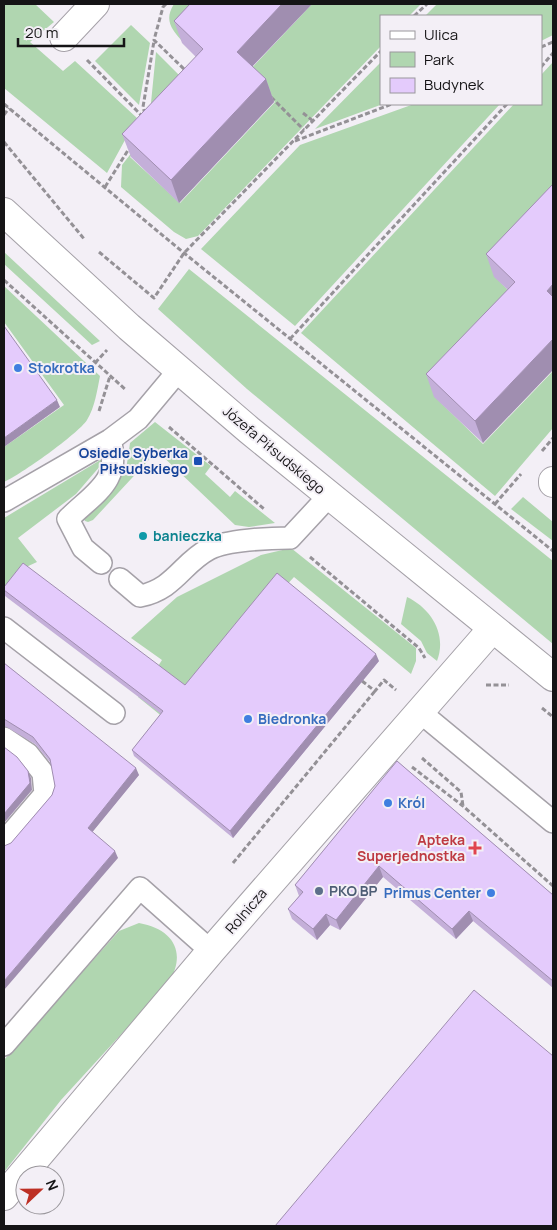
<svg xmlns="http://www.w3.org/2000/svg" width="557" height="1230" font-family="Manrope,sans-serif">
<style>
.green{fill:#b0d6b0}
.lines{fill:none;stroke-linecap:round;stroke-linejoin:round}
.service-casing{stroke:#a5a1a8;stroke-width:24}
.minor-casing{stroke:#a5a1a8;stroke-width:30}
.tertiary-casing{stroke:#a5a1a8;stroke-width:30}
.path{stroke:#949196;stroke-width:3;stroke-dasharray:5 2.5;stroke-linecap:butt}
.service{stroke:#fff;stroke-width:21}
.minor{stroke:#fff;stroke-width:28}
.tertiary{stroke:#fff;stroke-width:28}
.wall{fill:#c4afd9}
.shaded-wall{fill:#a08eb0}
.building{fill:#e4cbfc;stroke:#a08eb0}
.shop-dot{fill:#3f7fe0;stroke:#f3eff6;stroke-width:2}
.transit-dot{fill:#1a4fb4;stroke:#f3eff6;stroke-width:2}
.culture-dot{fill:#0f9aa8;stroke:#f3eff6;stroke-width:2}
.health-dot{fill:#e0444e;stroke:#f3eff6;stroke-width:2}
.service-dot{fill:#5c6f8a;stroke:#f3eff6;stroke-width:2}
.labels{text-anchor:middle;stroke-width:4;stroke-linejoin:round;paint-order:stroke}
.shop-label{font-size:14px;font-weight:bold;fill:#366cbe;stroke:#f3eff6;text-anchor:start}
.street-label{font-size:14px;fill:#151416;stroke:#f3eff6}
.transit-label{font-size:14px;font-weight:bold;fill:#164399;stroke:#f3eff6;text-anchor:end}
.culture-label{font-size:14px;font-weight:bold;fill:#0d838f;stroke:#f3eff6;text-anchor:start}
.health-label{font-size:14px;font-weight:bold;fill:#be3a42;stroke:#f3eff6;text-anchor:end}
.service-label{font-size:14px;font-weight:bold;fill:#4e5e75;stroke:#f3eff6;text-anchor:start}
</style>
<rect width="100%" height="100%" fill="#f3eff6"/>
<path class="green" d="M4 4H35L54 22 30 42 63 71 75 61 137 118 107 173 4 88Z
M174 4H218L183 42C171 29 164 20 174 4Z
M312 4H421L409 16H381V46L198 236 186 239 174 232 121 187 122 165 151 128 155 131 130 157 180 203 275 102 246 74Z
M437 4H553V35L541 41V16H425Z
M131 25 150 43 139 105 95 61Z
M156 52 181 77 150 113Z
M381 62V104H383L315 129Z
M553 62V215L494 276 523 305 435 397 483 444 553 371V428L495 496 301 333 514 104H541V75Z
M414 104H500L295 326 201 249 300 145Z
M4 252 100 341 92 345 4 264Z
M189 269 553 561V644L247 389 158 309Z
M4 286 100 376C97 391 95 407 87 420 78 434 20 475 4 482V447L64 405 4 322Z
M155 422 211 466 205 474 230 497 235 491 275 523 249 527 235 525 157 451 93 520 88 522 85 521 83 517 126 470 130 443Z
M102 459 101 465 76 494 18 538 37 562 24 568 4 592V518Z
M523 497 553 522V541L511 509Z
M291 548 416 648V661L411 674 294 577 164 718 138 697 162 660 131 638 177 597 261 555Z
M407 597C432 609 447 635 437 661L427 653 421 641 401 624Z
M139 923C173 929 187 952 169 982L61 1100 4 1172V1060L119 931Z"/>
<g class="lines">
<defs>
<path id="service" d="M4 501 110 440 138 419 179 370
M101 563 83 548 68 519C94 493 122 481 110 440
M120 579 140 596C175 589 182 563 209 549 226 540 270 538 290 538L329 496
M4 628 114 713
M420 712 553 822
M4 738 28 754 43 773 45 794 4 842
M4 1045 140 888 211 951"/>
<path id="minor" d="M64 37 95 4
M553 481V483
M4 1196 211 951 492 629"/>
<path id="tertiary" d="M4 212 129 327 249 430 553 677"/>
</defs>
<use href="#service" class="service-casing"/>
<use href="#minor" class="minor-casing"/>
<use href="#tertiary" class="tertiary-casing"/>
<path class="path" d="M166 4 163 7 154 40 185 70
M414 16 427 4
M541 47 553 42
M87 60 144 118
M541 67 553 53
M271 97 304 130
M4 104 184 253 553 551
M303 113 313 121
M145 114 143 107 154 41
M4 115 9 108
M295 141 392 104
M4 142 85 240
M105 187 130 147
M99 252 154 298 184 253 381 51
M4 280 126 390
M290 339 507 104
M95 363 107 350
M99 411 110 376
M169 427 264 509
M542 451 553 438
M495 504 521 474
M310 557 419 648 425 658
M362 681 375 691 384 680 396 690
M486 685H509
M542 708 553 717
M422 758 461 792 463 806
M412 767 463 806 553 886
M233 863 375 691"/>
<use href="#service" class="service"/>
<use href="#minor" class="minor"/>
<use href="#tertiary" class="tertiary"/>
</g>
<path class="wall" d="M190 4H312L252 67 266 79 274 102 179 203 131 157 122 134 196 57 182 43 174 21Z
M553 184 483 443 434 397 426 374 508 290 494 277 486 254Z
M4 587 185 685 379 661 233 838 134 756 132 750 161 714 5 596 4 593Z
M4 663 139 775 92 832 118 858 11 843 52 795 55 786 51 763 35 744 5 726H4Z
M397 761 553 895V988L473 921 456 939 383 877 340 930 330 925 317 940 292 919 288 909 299 896 295 885Z"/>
<path class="shaded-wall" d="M282 4H312L245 74 237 52Z
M266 79 274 102 179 203 171 180Z
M553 284V309L547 291Z
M553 339V370L483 443 475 421Z
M57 400 60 407 4 447V438Z
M376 654 379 661 233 838 230 831Z
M136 768 139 775 90 835 88 828Z
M28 771 31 778 32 790 4 823V814Z
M115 851 118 858 4 990V981Z
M379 866 383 877 340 930 336 920Z
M469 911 473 921 456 939 452 929Z
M326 914 330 925 317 940 313 929Z"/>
<path class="building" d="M190 4H282L237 52 266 79 171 180 122 134 203 49 174 21Z
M553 184V284L547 291 553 297V339L475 421 426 374 515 282 486 254Z
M4 326 57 400 4 438Z
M23 563 185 685 277 573 376 654 230 831 132 750 163 711 4 590V587Z
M4 663 136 768 88 828 115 851 4 981V846L11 843 52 795 55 786 50 759 33 737 4 719Z
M4 747 17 757 28 771 30 783 4 814Z
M397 761 553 895V981L469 911 452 929 379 866 336 920 326 914 313 929 288 909 303 892 295 885Z
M474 990 553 1056V1226H275Z"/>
<g class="shop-dot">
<circle cx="18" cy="368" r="5"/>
<circle cx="248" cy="719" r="5"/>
<circle cx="388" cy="803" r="5"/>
<circle cx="491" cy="893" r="5"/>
</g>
<rect class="transit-dot" x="193" y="456" width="10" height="10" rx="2.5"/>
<circle class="culture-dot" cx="143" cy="536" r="5"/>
<path class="health-dot" d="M472.5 840.5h5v5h5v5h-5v5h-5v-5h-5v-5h5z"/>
<circle class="service-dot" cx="319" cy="891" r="5"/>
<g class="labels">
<g class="shop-label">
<text x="28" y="373">Stokrotka</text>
<text x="258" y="724">Biedronka</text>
<text x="398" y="808">Król</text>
<text x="481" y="898" text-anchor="end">Primus Center</text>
</g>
<g class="street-label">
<text transform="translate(274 450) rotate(40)" y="5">Józefa Piłsudskiego</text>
<text transform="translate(246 911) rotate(-49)" y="5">Rolnicza</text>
</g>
<g class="transit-label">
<text x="188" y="458">Osiedle Syberka<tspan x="188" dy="16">Piłsudskiego</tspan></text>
</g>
<g class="culture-label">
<text x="153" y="541">banieczka</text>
</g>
<g class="health-label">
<text x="465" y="845">Apteka<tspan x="465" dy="16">Superjednostka</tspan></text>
</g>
<g class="service-label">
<text x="329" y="896">PKO BP</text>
</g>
</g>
<rect width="557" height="1230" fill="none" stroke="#151416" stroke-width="10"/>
<rect x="380" y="15" width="162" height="90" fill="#f3eff6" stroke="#9a979c"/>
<rect x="390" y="31" width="25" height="8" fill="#ffffff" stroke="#9a979c"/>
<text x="424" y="40" font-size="15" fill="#151416">Ulica</text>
<rect x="390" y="52" width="25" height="15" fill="#b0d6b0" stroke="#9a979c"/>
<text x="424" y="65" font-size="15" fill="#151416">Park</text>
<rect x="390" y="78" width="25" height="15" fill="#e4cbfc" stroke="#9a979c"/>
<text x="424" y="90" font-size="15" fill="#151416">Budynek</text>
<g transform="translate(40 1190) rotate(68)"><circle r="24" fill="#f3eff6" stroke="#9a979c"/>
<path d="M0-4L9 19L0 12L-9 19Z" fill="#bd2f24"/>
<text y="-8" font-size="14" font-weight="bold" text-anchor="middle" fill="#151416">N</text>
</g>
<path d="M18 38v8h106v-8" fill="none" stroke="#151416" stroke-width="2.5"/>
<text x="25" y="38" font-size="15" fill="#151416" stroke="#f3eff6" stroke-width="4" paint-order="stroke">20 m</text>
</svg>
